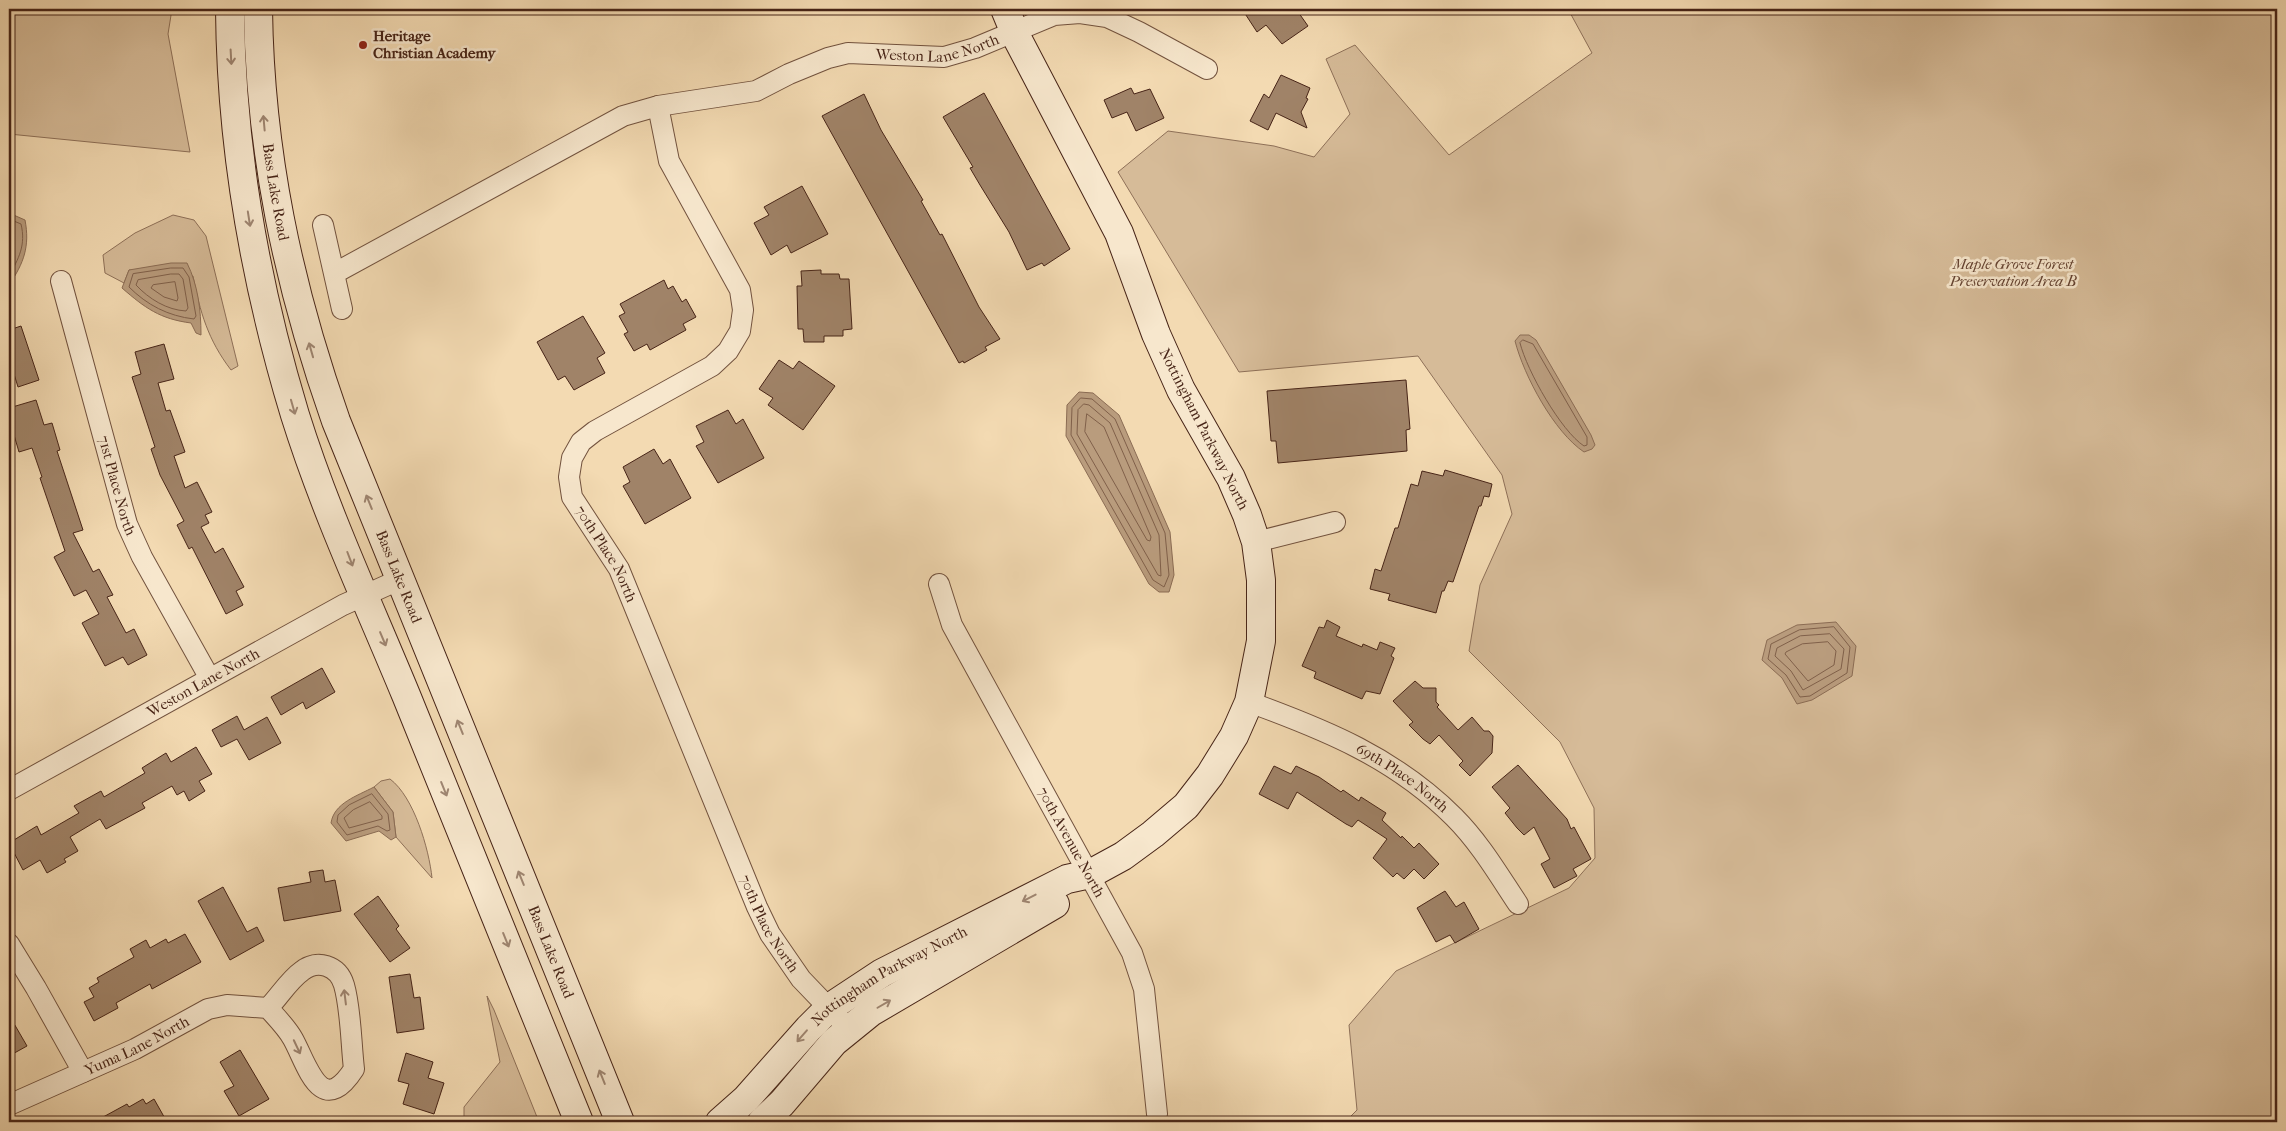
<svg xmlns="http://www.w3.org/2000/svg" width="2286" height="1131" font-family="'IM FELL French Canon',serif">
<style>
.green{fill:#d6bb98;stroke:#8e7058}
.water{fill:#b99c7d;stroke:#8b6c54}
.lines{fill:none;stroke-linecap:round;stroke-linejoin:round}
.shore{stroke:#80604a;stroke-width:1}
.building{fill:#a08368;stroke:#472417}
.street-casing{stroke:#72523e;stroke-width:22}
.secondary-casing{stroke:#472417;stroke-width:30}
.street{stroke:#f7e7cd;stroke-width:20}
.secondary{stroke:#f7e7cd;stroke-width:28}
.oneway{stroke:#9f8672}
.poi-dot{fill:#8f2418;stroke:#f7e7cd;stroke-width:2}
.labels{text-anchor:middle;stroke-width:5;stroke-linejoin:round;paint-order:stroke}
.poi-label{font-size:15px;font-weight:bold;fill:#472417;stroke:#f7e7cd;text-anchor:start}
.street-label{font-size:15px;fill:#472417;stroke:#f7e7cd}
.park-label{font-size:15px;font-style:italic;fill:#644231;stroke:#f7e7cd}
</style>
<rect width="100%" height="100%" fill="#f3dab2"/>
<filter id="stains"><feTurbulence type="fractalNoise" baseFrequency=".004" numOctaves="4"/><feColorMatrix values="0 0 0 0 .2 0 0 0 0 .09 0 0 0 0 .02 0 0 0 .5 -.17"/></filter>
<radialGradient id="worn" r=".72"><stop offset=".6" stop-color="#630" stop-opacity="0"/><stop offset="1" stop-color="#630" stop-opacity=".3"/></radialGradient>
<path class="green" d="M9 9H172L168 34 190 152 9 134Z
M1568 9H2277V1122H1345L1357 1110 1349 1025 1396 971 1569 888 1595 858 1594 808 1560 742 1469 651 1480 585 1512 514 1502 475 1418 356 1239 372 1118 172 1168 131 1274 146 1314 157 1350 114 1326 59 1355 45 1449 155 1592 53Z
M173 215 194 220 206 236 238 366 231 370C208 340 200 312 193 276L129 270 124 283 105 273 103 255 135 233Z
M390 779C414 797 429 849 432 878L396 837 393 812 374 787 381 781Z
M487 996 494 1010 539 1122H464V1107L500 1062Z"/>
<path class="water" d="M9 213 25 220C30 246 24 263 9 285Z
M171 263H187C198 285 201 310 201 335L196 333 191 323C160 319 145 308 122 288L129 270Z
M1520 335H1529L1536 340 1591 435 1595 445 1592 449 1584 452C1554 432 1524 376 1515 341Z
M1079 392 1093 393 1119 415 1170 532 1174 575 1169 592H1159L1149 584 1066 436 1067 405Z
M1836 622 1856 646 1852 676 1812 700 1797 704 1782 678 1762 660 1767 640 1797 625Z
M374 787 393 812 396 837 391 840 379 831 346 841 331 823C334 803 357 796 374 787Z"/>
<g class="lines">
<path class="shore" d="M9 219 21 224C26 245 19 258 9 276
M171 268H183L189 277 196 316 194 319C168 316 147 305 129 287L133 274Z
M171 274H179L183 279 188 308 186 311C167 310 149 299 136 285L138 280Z
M175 282 178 298 177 301 164 297 151 288 153 285Z
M1523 340 1533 344 1587 437V445L1584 446C1561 431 1527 371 1520 343Z
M1081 398 1092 399 1115 419 1165 533 1169 575 1164 587 1153 580 1071 435 1072 408Z
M1084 404 1089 405 1110 423 1159 535 1161 576 1158 575 1077 434 1078 410Z
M1087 414 1104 427 1151 537 1150 541 1147 540 1085 432Z
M1834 627 1850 647 1847 673 1810 696 1800 697 1786 675 1768 659 1771 644 1799 630Z
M1830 634 1844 649 1841 669 1803 690 1791 671 1775 656 1777 648 1800 636Z
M1828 642 1836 651 1834 665 1808 681 1785 654 1786 652 1802 644Z
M372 794 388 814 390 830 387 831 378 826 347 835 337 822 338 815 349 805Z
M370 802 382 816V819L349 828 344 818 353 810Z"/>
</g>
<path class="building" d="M1242 9H1296L1308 26 1282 44 1266 25 1257 32Z
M1281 75 1310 88 1306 98 1308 99 1301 112 1307 128 1276 113 1268 130 1250 121 1264 94 1269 98Z
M1131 88 1134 94 1150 89 1164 118 1136 131 1127 112 1112 118 1104 100Z
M984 93 1070 249 1044 266 1042 263 1027 270 1009 232 980 185 970 168 973 167 943 117Z
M864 94 881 130 923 200 921 201 940 235 942 234 979 307 1000 339 985 347 987 350 964 363 963 361 959 363 822 116Z
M802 186 828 234 791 253 787 245 771 255 754 223 769 215 764 207Z
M821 270V274H839L840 279H849L852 329 843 330V336H824V342H804L803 329H798L797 286H802L801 271Z
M664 280 668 289 673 286 682 302 686 299 696 317 683 324 686 330 650 350 647 344 634 351 624 334 628 332 619 316 625 313 620 304Z
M583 316 605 353 597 358 605 373 574 390 565 376 558 380 537 342Z
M21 326 39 380 18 387 14 374 9 376V330Z
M164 344 174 379 158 383 166 411 170 410 185 452 174 456 185 488 197 482 212 512 205 515 209 523 201 527 215 553 223 548 244 587 236 591 243 605 226 614 192 547 189 549 177 525 184 521 160 475 151 449 155 447 132 377 141 374 135 352Z
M779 360 793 369 799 361 835 386 803 430 768 405 773 398 759 389Z
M1406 380 1410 429 1406 430 1407 451 1278 463 1276 441H1271L1267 391Z
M36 400 44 425 52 423 60 450 57 451 83 530 73 533 93 572 99 569 113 595 107 597 126 633 134 629 147 655 128 665 123 657 105 666 82 623 99 614 86 590 74 596 54 557 65 551 40 478 42 477 32 448 19 452 9 418V408Z
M728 410 736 424 743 419 764 458 718 483 696 446 704 442 696 426Z
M654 449 663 464 670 459 691 498 645 524 623 486 630 482 623 467Z
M1445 470 1492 484 1489 497 1484 496 1481 506H1479L1453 582 1448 581 1444 591H1442L1436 613 1388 600 1390 594 1370 589 1375 569 1381 571 1395 528H1398L1411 484 1418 486 1422 471 1443 476Z
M1327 620 1340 627 1336 636 1362 647 1363 644 1377 650 1380 642 1395 648 1391 656 1394 658 1380 694 1366 691 1362 699 1314 678 1316 672 1302 666 1319 627 1324 628Z
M322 668 335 692 306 709 303 702 281 715 271 697Z
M1415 681 1423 688H1436V702L1439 705 1437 707 1458 730 1472 717 1484 731H1489L1493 736 1492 753 1470 776 1459 765 1463 761 1439 735 1430 744 1423 739 1409 725 1413 722 1393 701Z
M237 716 244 730 267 717 281 743 249 760 237 739 221 747 212 730Z
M196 747 212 774 199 781 205 791 189 801 184 791 177 795 172 786 142 803 145 808 106 829 100 819 70 837 78 851 64 859 66 862 47 873 40 860 23 870 9 843 37 826 41 835 79 813 74 806 101 791 104 797 145 773 142 768 166 753 171 762Z
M1518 765 1567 819 1571 829 1574 827 1591 859 1573 869 1577 876 1554 888 1541 864 1550 859 1534 827 1524 835 1517 828 1505 813 1510 808 1492 787Z
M1274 766 1291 774 1296 766 1319 777 1341 792 1343 790 1359 801 1361 797 1386 813 1382 820 1401 838 1402 836 1414 848 1419 843 1439 864 1424 879 1414 869 1404 879 1397 873 1393 877 1373 858 1387 839 1358 820 1352 827 1346 824 1297 792 1288 809 1259 794Z
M323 870 325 882 335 880 341 911 284 921 278 888 311 882 309 872Z
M223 887 247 932 257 927 264 941 230 960 198 901Z
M1445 891 1456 907 1464 902 1479 929 1455 943 1450 935 1436 942 1417 908Z
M378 896 399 926 396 929 410 948 390 962 354 914Z
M185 934 201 962 152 989 150 984 116 1003 118 1008 94 1021 84 1002 94 997 89 988 99 982 97 978 134 957 130 949 146 940 150 948 166 939 168 943Z
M410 974 414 998 420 997 424 1029 397 1033 389 977Z
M9 1015 27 1046 9 1056Z
M240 1050 269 1099 239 1116 224 1091 234 1086 220 1062Z
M406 1053 433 1062 428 1078 444 1083 434 1114 403 1104 409 1084 398 1081Z
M143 1099 146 1104 154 1099 167 1122H94L127 1104 129 1107Z"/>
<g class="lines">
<defs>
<g id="street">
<path id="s1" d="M658 106 669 161 740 290 743 310 740 331 728 351 712 366 595 431 581 442 572 458 569 477 572 497 619 569 757 907 770 934 801 979 848 1028"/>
<path d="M323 225 342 309"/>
<path id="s2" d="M335 273 623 116 658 106 756 91 789 74 828 58 848 53 944 57 975 48 1054 15 1080 13 1107 17 1139 32 1207 69"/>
<path id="s3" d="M61 281 127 524 142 557 209 677"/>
<path d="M1256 542 1335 522"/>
<path id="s4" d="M939 584 952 625 1132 953 1144 989 1157 1114"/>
<path id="s5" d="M1249 702C1326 730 1395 758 1454 817 1480 843 1498 874 1518 904"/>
<path id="s6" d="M9 790 343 605 401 579"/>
<path d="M9 944 36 988 83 1072"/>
<path id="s7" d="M9 1105 135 1049 208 1009 227 1005 268 1008C277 1018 287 1028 293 1039 307 1064 321 1120 354 1069 351 1044 351 1009 344 985 338 965 317 959 302 971 289 980 279 997 268 1008"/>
</g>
<g id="secondary">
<path d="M230 9C231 147 255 283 295 415 325 511 368 603 406 695 464 838 522 980 579 1122"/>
<path id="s8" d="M258 9C260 153 288 285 336 421L620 1122"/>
<path id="s9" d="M720 1122 746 1099 809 1028 829 1008 882 973 1067 879 1090 874 1123 856 1153 834 1186 806 1210 775 1234 736 1249 702 1261 641V580L1256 542 1247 515 1231 478 1181 390 1156 334 1119 233 1017 38 1005 9"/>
<path d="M762 1122 782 1103 834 1042 871 1012 1055 904"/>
</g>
</defs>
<use href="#street" class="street-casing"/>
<use href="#secondary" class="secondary-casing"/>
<use href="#street" class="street"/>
<use href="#secondary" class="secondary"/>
</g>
<defs><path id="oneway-shaft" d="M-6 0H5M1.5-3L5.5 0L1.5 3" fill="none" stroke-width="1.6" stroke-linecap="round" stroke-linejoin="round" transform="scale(1.25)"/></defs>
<g class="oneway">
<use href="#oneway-shaft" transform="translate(231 57) rotate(87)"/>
<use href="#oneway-shaft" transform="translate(264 123) rotate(-95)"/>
<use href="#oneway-shaft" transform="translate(249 219) rotate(81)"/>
<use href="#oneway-shaft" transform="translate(311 350) rotate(-106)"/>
<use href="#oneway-shaft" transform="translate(293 407) rotate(74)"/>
<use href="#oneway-shaft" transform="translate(369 502) rotate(-112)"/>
<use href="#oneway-shaft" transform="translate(350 559) rotate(69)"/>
<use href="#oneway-shaft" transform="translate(383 639) rotate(67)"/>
<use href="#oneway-shaft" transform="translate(460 727) rotate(-112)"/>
<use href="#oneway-shaft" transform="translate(444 789) rotate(68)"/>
<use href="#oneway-shaft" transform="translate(521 878) rotate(-112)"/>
<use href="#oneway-shaft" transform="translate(1029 898) rotate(153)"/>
<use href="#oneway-shaft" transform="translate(506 940) rotate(68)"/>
<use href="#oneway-shaft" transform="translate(345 997) rotate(-97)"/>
<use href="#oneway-shaft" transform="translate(884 1004) rotate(-30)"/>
<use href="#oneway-shaft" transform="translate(802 1036) rotate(131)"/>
<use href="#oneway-shaft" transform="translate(297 1047) rotate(65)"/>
<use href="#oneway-shaft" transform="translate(602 1077) rotate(-112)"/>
</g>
<circle class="poi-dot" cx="363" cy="45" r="5"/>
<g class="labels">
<g class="poi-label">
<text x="373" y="41">Heritage<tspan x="373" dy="17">Christian Academy</tspan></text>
</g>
<g class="street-label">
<text dy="5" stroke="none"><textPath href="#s2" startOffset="654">Weston Lane North</textPath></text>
<text dy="5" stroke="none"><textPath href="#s8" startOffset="184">Bass Lake Road</textPath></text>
<text transform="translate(1204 429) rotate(63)" y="5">Nottingham Parkway North</text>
<text dy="5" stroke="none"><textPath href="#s3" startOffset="212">71st Place North</textPath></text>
<text dy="5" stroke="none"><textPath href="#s1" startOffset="566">70th Place North</textPath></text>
<text dy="5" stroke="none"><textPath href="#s8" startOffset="589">Bass Lake Road</textPath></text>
<text dy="5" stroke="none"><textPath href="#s6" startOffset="222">Weston Lane North</textPath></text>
<text dy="5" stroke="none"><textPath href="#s5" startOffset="172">69th Place North</textPath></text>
<text dy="5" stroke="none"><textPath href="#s4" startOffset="291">70th Avenue North</textPath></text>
<text dy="5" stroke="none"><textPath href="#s1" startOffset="971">70th Place North</textPath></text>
<text dy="5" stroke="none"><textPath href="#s8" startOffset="994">Bass Lake Road</textPath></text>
<text dy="5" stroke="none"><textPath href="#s9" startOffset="226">Nottingham Parkway North</textPath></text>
<text dy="5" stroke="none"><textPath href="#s7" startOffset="141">Yuma Lane North</textPath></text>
</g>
<g class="park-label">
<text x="2013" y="269">Maple Grove Forest<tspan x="2013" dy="17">Preservation Area B</tspan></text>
</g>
</g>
<rect width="2286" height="1131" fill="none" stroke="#f3dab2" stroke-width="30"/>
<rect x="10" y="10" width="2266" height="1111" fill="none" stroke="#472417" stroke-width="2.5"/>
<rect x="15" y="15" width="2256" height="1101" fill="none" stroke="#472417"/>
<rect width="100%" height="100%" filter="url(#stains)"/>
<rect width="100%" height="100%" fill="url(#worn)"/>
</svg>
